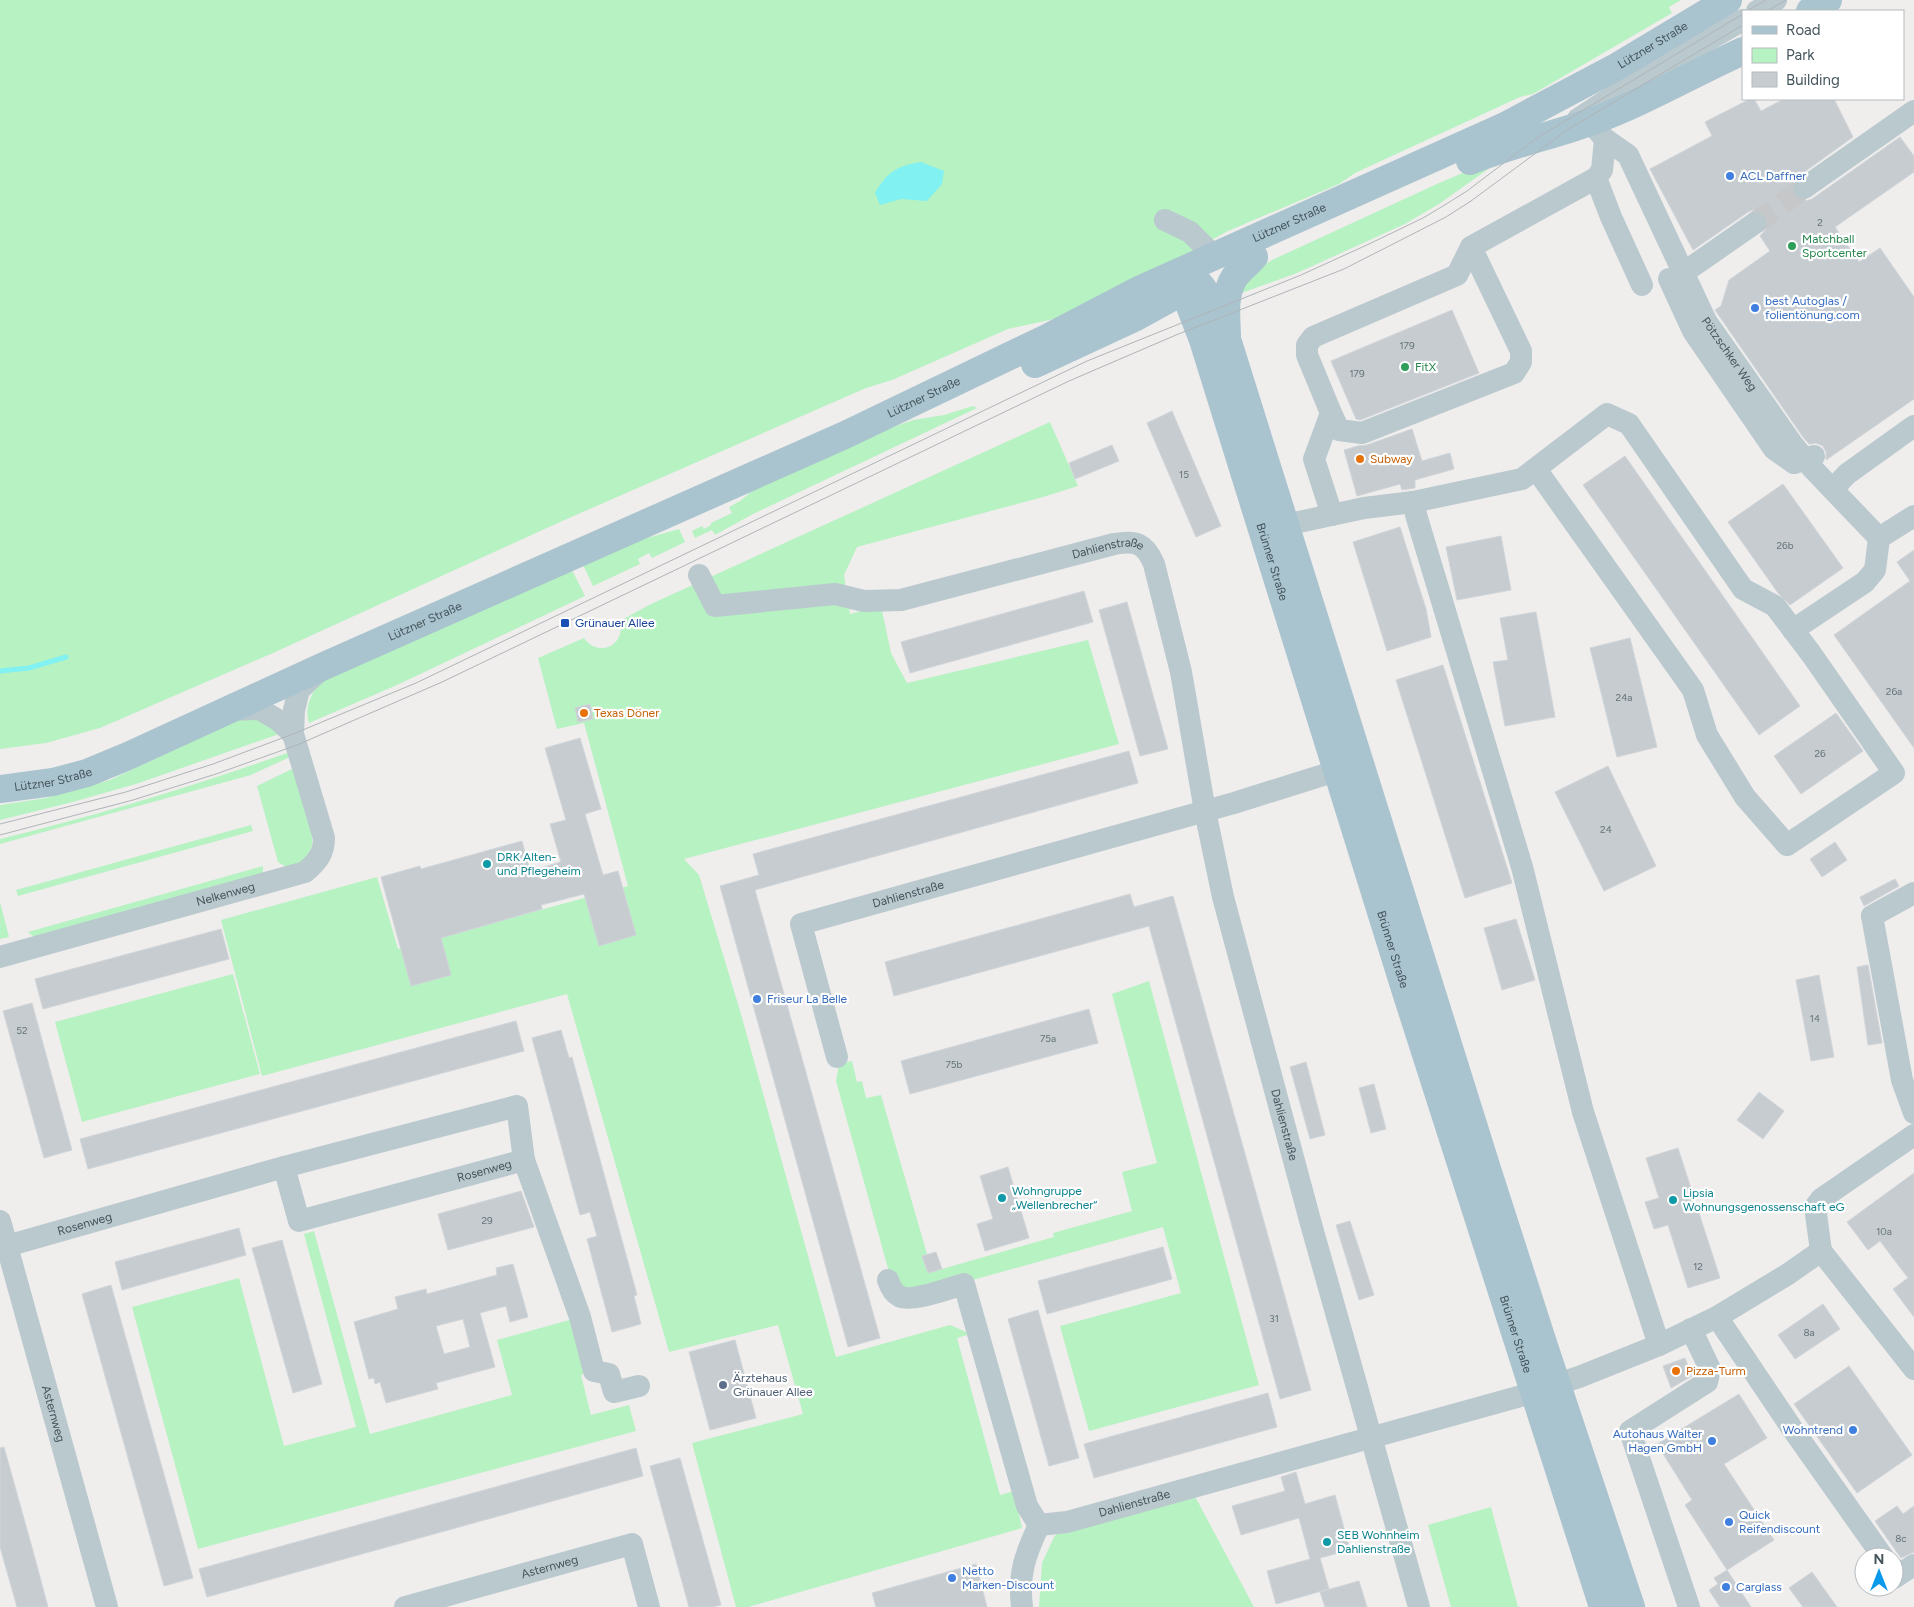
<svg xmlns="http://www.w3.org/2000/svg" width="1914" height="1607" font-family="Figtree,sans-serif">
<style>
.green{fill:#b7f2c2}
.water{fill:#81f1f2}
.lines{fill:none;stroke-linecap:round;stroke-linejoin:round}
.stream{stroke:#81f1f2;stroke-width:5}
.building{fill:#c6ccd0;stroke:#d0d5d9;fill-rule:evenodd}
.minor-tunnel{stroke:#c5c7c9;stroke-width:22;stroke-dasharray:22 11;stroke-linecap:butt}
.minor{stroke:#bac9ce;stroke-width:22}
.major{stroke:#aac4cf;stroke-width:28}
.tram{stroke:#afb4b8;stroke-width:1}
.minor-bridge{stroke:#bac9ce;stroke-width:22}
.shop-dot{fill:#3f7fe0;stroke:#fff;stroke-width:2}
.leisure-dot{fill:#2e9e5b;stroke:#fff;stroke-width:2}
.food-dot{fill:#e8710a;stroke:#fff;stroke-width:2}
.transit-dot{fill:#1a4fb4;stroke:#fff;stroke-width:2}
.culture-dot{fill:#0f9aa8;stroke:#fff;stroke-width:2}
.service-dot{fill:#5c6f8a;stroke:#fff;stroke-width:2}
.labels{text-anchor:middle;stroke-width:4.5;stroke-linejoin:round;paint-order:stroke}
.number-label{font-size:10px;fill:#647379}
.street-label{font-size:12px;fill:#44555c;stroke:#fff}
.shop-label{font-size:12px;fill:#366cbe;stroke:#fff;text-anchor:start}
.leisure-label{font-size:12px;fill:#27864d;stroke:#fff;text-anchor:start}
.food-label{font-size:12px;fill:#c56008;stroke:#fff;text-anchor:start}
.transit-label{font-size:12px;fill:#164399;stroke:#fff;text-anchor:start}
.culture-label{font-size:12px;fill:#0d838f;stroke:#fff;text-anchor:start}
.service-label{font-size:12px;fill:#4e5e75;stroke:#fff;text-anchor:start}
</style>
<rect width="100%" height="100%" fill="#f0eded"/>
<path class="green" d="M0 0H1681L1669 7 1672 13 1533 94 1520 97 1355 173 1339 184 1228 231 1181 257 1054 319 1008 329 892 380 866 388 560 522 273 653 100 728 46 743 0 749Z
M1489 162H1498L1439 204 1405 224 1297 273 1236 295 1248 275 1272 260 1439 183Z
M973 406 977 408 753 514 715 535 712 530 695 538 692 531 702 526 704 529 711 525V523L732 513 729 507 740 501 761 484 882 431 913 420 944 415Z
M1050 422 1078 486 1043 497 857 547 844 575 850 614 881 606 891 653 907 683 1088 640 1119 744 684 859 699 875 708 905 741 1014 836 1357 950 1325 971 1334 957 1338 1000 1495 1014 1491 1022 1528 748 1607H736L692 1443 803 1414 778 1325 669 1352 567 994 262 1076 221 920 377 877 398 949 628 886 584 723 557 729 538 658 584 638C598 658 626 646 620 621L651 604Z
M679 529 685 542 652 558 649 553 638 559 640 564 593 586 583 565 619 546Z
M572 570 585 596 397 685 309 723C304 708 311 696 318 683Z
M259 718 282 733 136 784 69 803 0 820V805L46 798 110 780 235 721Z
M290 752 292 756 251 775 0 844V839C100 815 193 786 290 752Z
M296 767C299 780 303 792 306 805 313 831 322 858 288 868L278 862 257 786Z
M251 825 253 831 18 896 16 890Z
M263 866V875L35 938 28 932Z
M0 902 9 937 0 939Z
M233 974 260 1074 82 1122 55 1022Z
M1149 981 1259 1385 1089 1431 1060 1326 1181 1293 1163 1227 897 1301 836 1081 839 1064 852 1061 857 1082 862 1081 866 1098 881 1095 927 1254 922 1256 928 1273 1054 1237 1053 1233 1132 1211 1122 1172 1157 1163 1112 994Z
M314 1231 370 1434 512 1395 497 1340 580 1317 594 1371 581 1375 591 1415 629 1405 636 1431 198 1549 132 1307 239 1278 284 1446 356 1427 304 1234Z
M1190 1487 1254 1607H1039L1042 1563 1054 1537 1067 1522Z
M1491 1507 1518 1607H1451L1428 1525Z"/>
<path class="water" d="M921 162 944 171 942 184 927 201 901 199 880 205 875 193C887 172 897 166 921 162Z"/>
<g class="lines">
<path class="stream" d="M0 671 29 668 66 657"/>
</g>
<path class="building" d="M1750 99H1754L1761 111 1784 99H1834L1853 137 1796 178 1792 183 1791 190 1794 196 1799 200 1806 201 1812 199 1900 137 1914 156V172L1835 227 1859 262 1880 248 1914 297V399L1826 460V452L1823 446 1816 443 1809 444 1803 437 1715 310 1721 306 1729 280 1770 251 1760 236 1767 228 1768 221 1766 216 1760 211 1753 210 1748 212 1693 250 1650 169 1712 136 1705 122Z
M1452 310 1479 373 1360 420 1356 419 1331 361Z
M1172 411 1221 526 1196 537 1147 423Z
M1412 429 1422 461 1450 453 1454 469 1415 480V488L1402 490 1400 484 1357 496 1344 450 1358 446 1367 445Z
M1112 445 1119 461 1075 479 1069 463Z
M1625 456 1800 706 1759 735 1583 485Z
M1783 484 1843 568 1790 605 1778 593 1728 522Z
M1400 527 1426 609 1431 637 1387 651 1353 542Z
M1501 536 1511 590 1457 600 1446 547Z
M1914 550V748L1834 635 1910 581 1897 562Z
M1084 591 1093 622 910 673 901 642Z
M1127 602 1168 749 1140 756 1099 610Z
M1536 612 1555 717 1505 726 1493 662 1508 660 1500 618Z
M1630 638 1657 747 1617 757 1590 648Z
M1443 665 1512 883 1465 898 1396 680Z
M590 704 593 719 578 722 575 708Z
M1836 713 1863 751 1801 794 1774 756Z
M580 738 601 809 585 814 603 875 618 871 636 935 599 946 584 894 541 905 542 909 441 938 451 975 411 986 381 877 420 866 421 869 522 841 530 871 561 862 550 824 566 820 545 748Z
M1129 751 1138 783 755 890 880 1338 848 1347 720 886 759 875 753 854Z
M1608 766 1656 866 1604 891 1555 792Z
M1835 842 1847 860 1822 877 1810 859Z
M1895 879 1899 886 1864 906 1860 897Z
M1130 894 1134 907 1173 896 1311 1390 1280 1399 1149 926 894 996 885 962Z
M1516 919 1535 980 1502 990 1484 928Z
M221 929 229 959 43 1009 35 979Z
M1868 965 1882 1043 1868 1045 1857 967Z
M1819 975 1834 1057 1811 1061 1796 980Z
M32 1003 72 1150 44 1158 3 1011Z
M1089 1009 1098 1043 910 1094 901 1061Z
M516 1021 524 1051 88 1169 80 1139Z
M561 1030 569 1058 572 1057 637 1295 634 1296 641 1324 612 1332 587 1239 597 1236 590 1212 580 1215 532 1038Z
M1306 1062 1325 1135 1310 1139 1290 1067Z
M1374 1084 1386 1129 1371 1133 1359 1088Z
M1759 1092 1784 1111 1763 1139 1737 1120Z
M1678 1148 1720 1278 1688 1288 1668 1225 1654 1229 1645 1202 1659 1198 1646 1158Z
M1008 1167 1029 1238 985 1251 977 1224 993 1219 980 1176Z
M1914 1173V1317L1893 1289 1908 1278 1880 1241 1868 1250 1847 1222Z
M521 1191 534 1227 448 1250 438 1214Z
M1350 1221 1374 1295 1359 1300 1336 1225Z
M239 1228 246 1255 122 1290 115 1262Z
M282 1240 322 1384 293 1393 252 1248Z
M1163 1247 1172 1279 1047 1314 1038 1281Z
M936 1252 942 1269 928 1273 922 1256Z
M513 1264 528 1317 510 1322 506 1306 480 1313 495 1367 436 1383 438 1389 386 1403 380 1382 375 1384 374 1378 369 1379 354 1322 398 1309 395 1297 426 1289 427 1294 497 1275 496 1268ZM463 1319 470 1347 444 1354 436 1326Z
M111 1285 193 1578 164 1586 82 1294Z
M1823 1304 1840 1329 1795 1359 1778 1335Z
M1038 1310 1079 1458 1049 1466 1008 1319Z
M735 1340 756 1418 710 1430 689 1352Z
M1685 1358 1692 1376 1671 1388 1663 1366Z
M1849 1366 1912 1455 1857 1493 1794 1404Z
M1268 1393 1277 1427 1094 1478 1084 1444Z
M1739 1394 1767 1438 1724 1464 1774 1540 1727 1570 1685 1505 1692 1500 1657 1444Z
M4 1447 33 1551 48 1607H17L0 1547V1448Z
M636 1448 643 1476 207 1597 199 1569Z
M680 1458 721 1605 712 1607H689L650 1466Z
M1296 1472 1305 1504 1335 1495 1350 1550 1320 1558 1329 1589 1276 1604 1267 1571 1310 1559 1299 1518 1241 1535 1232 1506 1285 1491 1281 1477Z
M1897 1506 1903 1514 1914 1506V1552L1901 1558 1875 1521Z
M976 1564 987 1607H876L872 1593Z
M1727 1570 1751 1607H1720L1709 1590 1718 1584 1714 1578Z
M1812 1572 1837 1607H1803L1789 1588Z
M1359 1581 1367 1607H1325L1320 1592Z"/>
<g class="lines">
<path class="minor-tunnel" d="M1755 223 1804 188"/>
<g class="minor">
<path d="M1757 11 1776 0"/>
<path d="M1578 119 1630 85 1743 20"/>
<path id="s1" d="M1597 130 1605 139 1628 155 1706 321 1793 445 1813 469 1879 538"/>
<path d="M1596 178 1611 217 1642 285"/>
<path d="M1804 188 1914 111"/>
<path d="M1165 220 1190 232 1214 256"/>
<path d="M1683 273 1755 223"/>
<path d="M1669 279 1693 331 1774 449 1794 463"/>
<path d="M1331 413 1339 430 1362 433 1514 373 1521 362V351L1471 247"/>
<path d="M1833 489 1847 474 1914 426"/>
<path d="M1413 502 1417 518 1522 867 1583 1112 1659 1345"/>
<path d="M1332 515 1314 459 1331 413 1307 355V345L1313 337 1457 275 1471 247 1596 178 1602 170 1605 139"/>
<path d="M1285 525 1364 508 1413 502 1522 479 1607 414 1629 424 1743 589 1775 606 1812 655 1894 773 1787 845 1745 797 1707 735 1693 690 1536 469"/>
<path id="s2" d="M699 575 715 606 835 594 864 601 901 600 1114 544C1136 540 1145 543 1154 564L1181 672 1205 811 1223 897 1311 1224 1419 1607"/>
<path d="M1793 630 1865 582 1875 570 1879 538 1914 516"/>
<path d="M230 710 259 709 278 720 293 734"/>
<path d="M1914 893 1872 916 1902 1080 1914 1113"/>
<path id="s3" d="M0 957 305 872C317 862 324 854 324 838L293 734 294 710 299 690 319 671"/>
<path id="s4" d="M837 1057 801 924 1234 803 1352 766"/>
<path id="s5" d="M284 1167 299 1221 524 1160"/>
<path id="s6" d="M0 1221 107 1607"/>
<path id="s7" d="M0 1248 284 1167 517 1106 524 1160 580 1317 594 1371 609 1374 614 1392 639 1386"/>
<path d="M1821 1251 1914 1369"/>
<path d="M888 1280C890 1286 893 1293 899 1296 911 1303 950 1288 964 1284L1027 1506 1039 1525"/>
<path d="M1717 1317 1791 1427 1883 1557"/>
<path id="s8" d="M1039 1525 1067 1522 1521 1396 1579 1377 1659 1345 1717 1317 1788 1274 1821 1251 1815 1207 1821 1199 1914 1135"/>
<path d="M1894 1578 1914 1565"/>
<path id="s9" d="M405 1607 632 1544 649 1607"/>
<path d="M1022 1607C1018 1574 1025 1555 1039 1525"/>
<path d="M1689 1607 1630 1431 1707 1382 1710 1369 1691 1329"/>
</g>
<g class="major">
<path d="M1810 11 1828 0"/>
<path d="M1470 161C1509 145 1551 136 1590 122 1643 103 1692 74 1743 51"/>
<path id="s10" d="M1195 268 1185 278 1184 291 1203 340 1406 992 1603 1607"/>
<path d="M1164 279C1174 279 1189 276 1198 283 1208 290 1221 327 1227 339L1487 1169 1543 1343 1631 1607"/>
<path d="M1227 334C1226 315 1224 294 1234 278 1239 270 1248 264 1254 257"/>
<path d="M1035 364 1136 317 1198 283"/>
<path id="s11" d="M0 789 53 782 87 773 128 756 324 666 845 435 1049 337 1141 289 1505 126 1618 66 1728 0"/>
</g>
<path class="tram" d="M1747 11 1766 0
M1767 11 1786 0
M0 824 126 792 213 764 293 734 416 683 1087 361 1301 275 1369 244 1423 218 1443 206 1467 191 1537 138 1743 14
M0 835 133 800 216 774 297 745 442 682 1069 381 1176 335 1344 269 1446 217 1471 201 1567 130 1743 25"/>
<path class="minor-bridge" d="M1794 463 1814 456"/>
</g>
<g class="shop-dot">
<circle cx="1730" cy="176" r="5"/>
<circle cx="1755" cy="308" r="5"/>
<circle cx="757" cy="999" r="5"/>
<circle cx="1853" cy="1430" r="5"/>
<circle cx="1712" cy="1441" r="5"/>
<circle cx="1729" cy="1522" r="5"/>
<circle cx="952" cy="1578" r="5"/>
<circle cx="1726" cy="1587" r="5"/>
</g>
<g class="leisure-dot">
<circle cx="1792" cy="246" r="5"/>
<circle cx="1405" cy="367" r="5"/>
</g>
<g class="food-dot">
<circle cx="1360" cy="459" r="5"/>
<circle cx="584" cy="713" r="5"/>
<circle cx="1676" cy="1371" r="5"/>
</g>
<rect class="transit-dot" x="560" y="618" width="10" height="10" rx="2.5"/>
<g class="culture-dot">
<circle cx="487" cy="864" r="5"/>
<circle cx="1002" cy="1198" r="5"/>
<circle cx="1673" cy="1200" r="5"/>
<circle cx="1327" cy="1542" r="5"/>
</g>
<circle class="service-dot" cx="723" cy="1385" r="5"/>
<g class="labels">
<g class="number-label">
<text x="1820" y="226">2</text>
<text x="1407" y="349">179</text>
<text x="1357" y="377">179</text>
<text x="1184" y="478">15</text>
<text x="1785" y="549">26b</text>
<text x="1894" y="695">26a</text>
<text x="1624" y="701">24a</text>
<text x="1820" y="757">26</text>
<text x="1606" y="833">24</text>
<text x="1815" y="1022">14</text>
<text x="22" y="1034">52</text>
<text x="1048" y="1042">75a</text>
<text x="954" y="1068">75b</text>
<text x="487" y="1224">29</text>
<text x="1884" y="1235">10a</text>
<text x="1698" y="1270">12</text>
<text x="1274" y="1322">31</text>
<text x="1809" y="1336">8a</text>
<text x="1901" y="1542">8c</text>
</g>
<g class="street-label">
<text dy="4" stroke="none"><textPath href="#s11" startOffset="1816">Lützner Straße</textPath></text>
<text dy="4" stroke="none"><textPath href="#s11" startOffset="1411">Lützner Straße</textPath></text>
<text dy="4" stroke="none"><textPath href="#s1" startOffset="264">Pötzschker Weg</textPath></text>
<text dy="4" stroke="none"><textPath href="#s11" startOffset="1006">Lützner Straße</textPath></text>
<text dy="4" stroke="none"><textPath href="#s2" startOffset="436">Dahlienstraße</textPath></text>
<text dy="4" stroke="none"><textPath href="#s10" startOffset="312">Brünner Straße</textPath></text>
<text dy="4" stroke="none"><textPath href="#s11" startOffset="459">Lützner Straße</textPath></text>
<text dy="4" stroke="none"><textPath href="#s11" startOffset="54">Lützner Straße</textPath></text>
<text dy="4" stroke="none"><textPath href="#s3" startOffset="234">Nelkenweg</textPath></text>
<text dy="4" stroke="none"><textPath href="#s4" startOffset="249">Dahlienstraße</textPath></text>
<text dy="4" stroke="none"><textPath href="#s10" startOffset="718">Brünner Straße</textPath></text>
<text dy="4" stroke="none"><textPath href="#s2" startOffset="1069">Dahlienstraße</textPath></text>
<text dy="4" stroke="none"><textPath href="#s5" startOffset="248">Rosenweg</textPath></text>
<text dy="4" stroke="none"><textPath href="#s7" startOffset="88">Rosenweg</textPath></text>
<text dy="4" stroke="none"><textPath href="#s10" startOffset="1122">Brünner Straße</textPath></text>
<text dy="4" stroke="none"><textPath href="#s6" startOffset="200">Asternweg</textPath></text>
<text dy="4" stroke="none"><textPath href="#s8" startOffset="98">Dahlienstraße</textPath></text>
<text dy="4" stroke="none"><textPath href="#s9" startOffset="150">Asternweg</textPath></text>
</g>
<g class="shop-label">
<text x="1740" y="180">ACL Daffner</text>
<text x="1765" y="305">best Autoglas /<tspan x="1765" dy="14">folientönung.com</tspan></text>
<text x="767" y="1003">Friseur La Belle</text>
<text x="1843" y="1434" text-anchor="end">Wohntrend</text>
<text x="1702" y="1438" text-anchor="end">Autohaus Walter<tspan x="1702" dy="14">Hagen GmbH</tspan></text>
<text x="1739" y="1519">Quick<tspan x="1739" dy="14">Reifendiscount</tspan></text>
<text x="962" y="1575">Netto<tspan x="962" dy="14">Marken-Discount</tspan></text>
<text x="1736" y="1591">Carglass</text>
</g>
<g class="leisure-label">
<text x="1802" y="243">Matchball<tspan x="1802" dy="14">Sportcenter</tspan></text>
<text x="1415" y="371">FitX</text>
</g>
<g class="food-label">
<text x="1370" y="463">Subway</text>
<text x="594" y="717">Texas Döner</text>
<text x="1686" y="1375">Pizza-Turm</text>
</g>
<g class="transit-label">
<text x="575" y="627">Grünauer Allee</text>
</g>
<g class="culture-label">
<text x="497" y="861">DRK Alten-<tspan x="497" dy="14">und Pflegeheim</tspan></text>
<text x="1012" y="1195">Wohngruppe<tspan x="1012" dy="14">„Wellenbrecher“</tspan></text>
<text x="1683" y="1197">Lipsia<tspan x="1683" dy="14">Wohnungsgenossenschaft eG</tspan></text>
<text x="1337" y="1539">SEB Wohnheim<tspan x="1337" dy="14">Dahlienstraße</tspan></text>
</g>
<g class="service-label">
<text x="733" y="1382">Ärztehaus<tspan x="733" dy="14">Grünauer Allee</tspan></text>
</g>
</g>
<rect x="1742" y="10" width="162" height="90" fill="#ffffff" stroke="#b4bbbe"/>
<rect x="1752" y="26" width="25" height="8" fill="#aac4cf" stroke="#b4bbbe"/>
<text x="1786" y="35" font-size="15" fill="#44555c">Road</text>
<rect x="1752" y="48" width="25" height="15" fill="#b7f2c2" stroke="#b4bbbe"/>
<text x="1786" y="60" font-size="15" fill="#44555c">Park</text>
<rect x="1752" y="72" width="25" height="15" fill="#c6ccd0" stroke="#b4bbbe"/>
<text x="1786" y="85" font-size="15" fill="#44555c">Building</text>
<g transform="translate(1879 1572)"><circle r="24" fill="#ffffff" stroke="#b4bbbe"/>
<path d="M0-4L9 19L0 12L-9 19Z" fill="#0b99eb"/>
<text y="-8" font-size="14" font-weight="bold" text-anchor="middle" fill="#44555c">N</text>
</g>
</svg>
